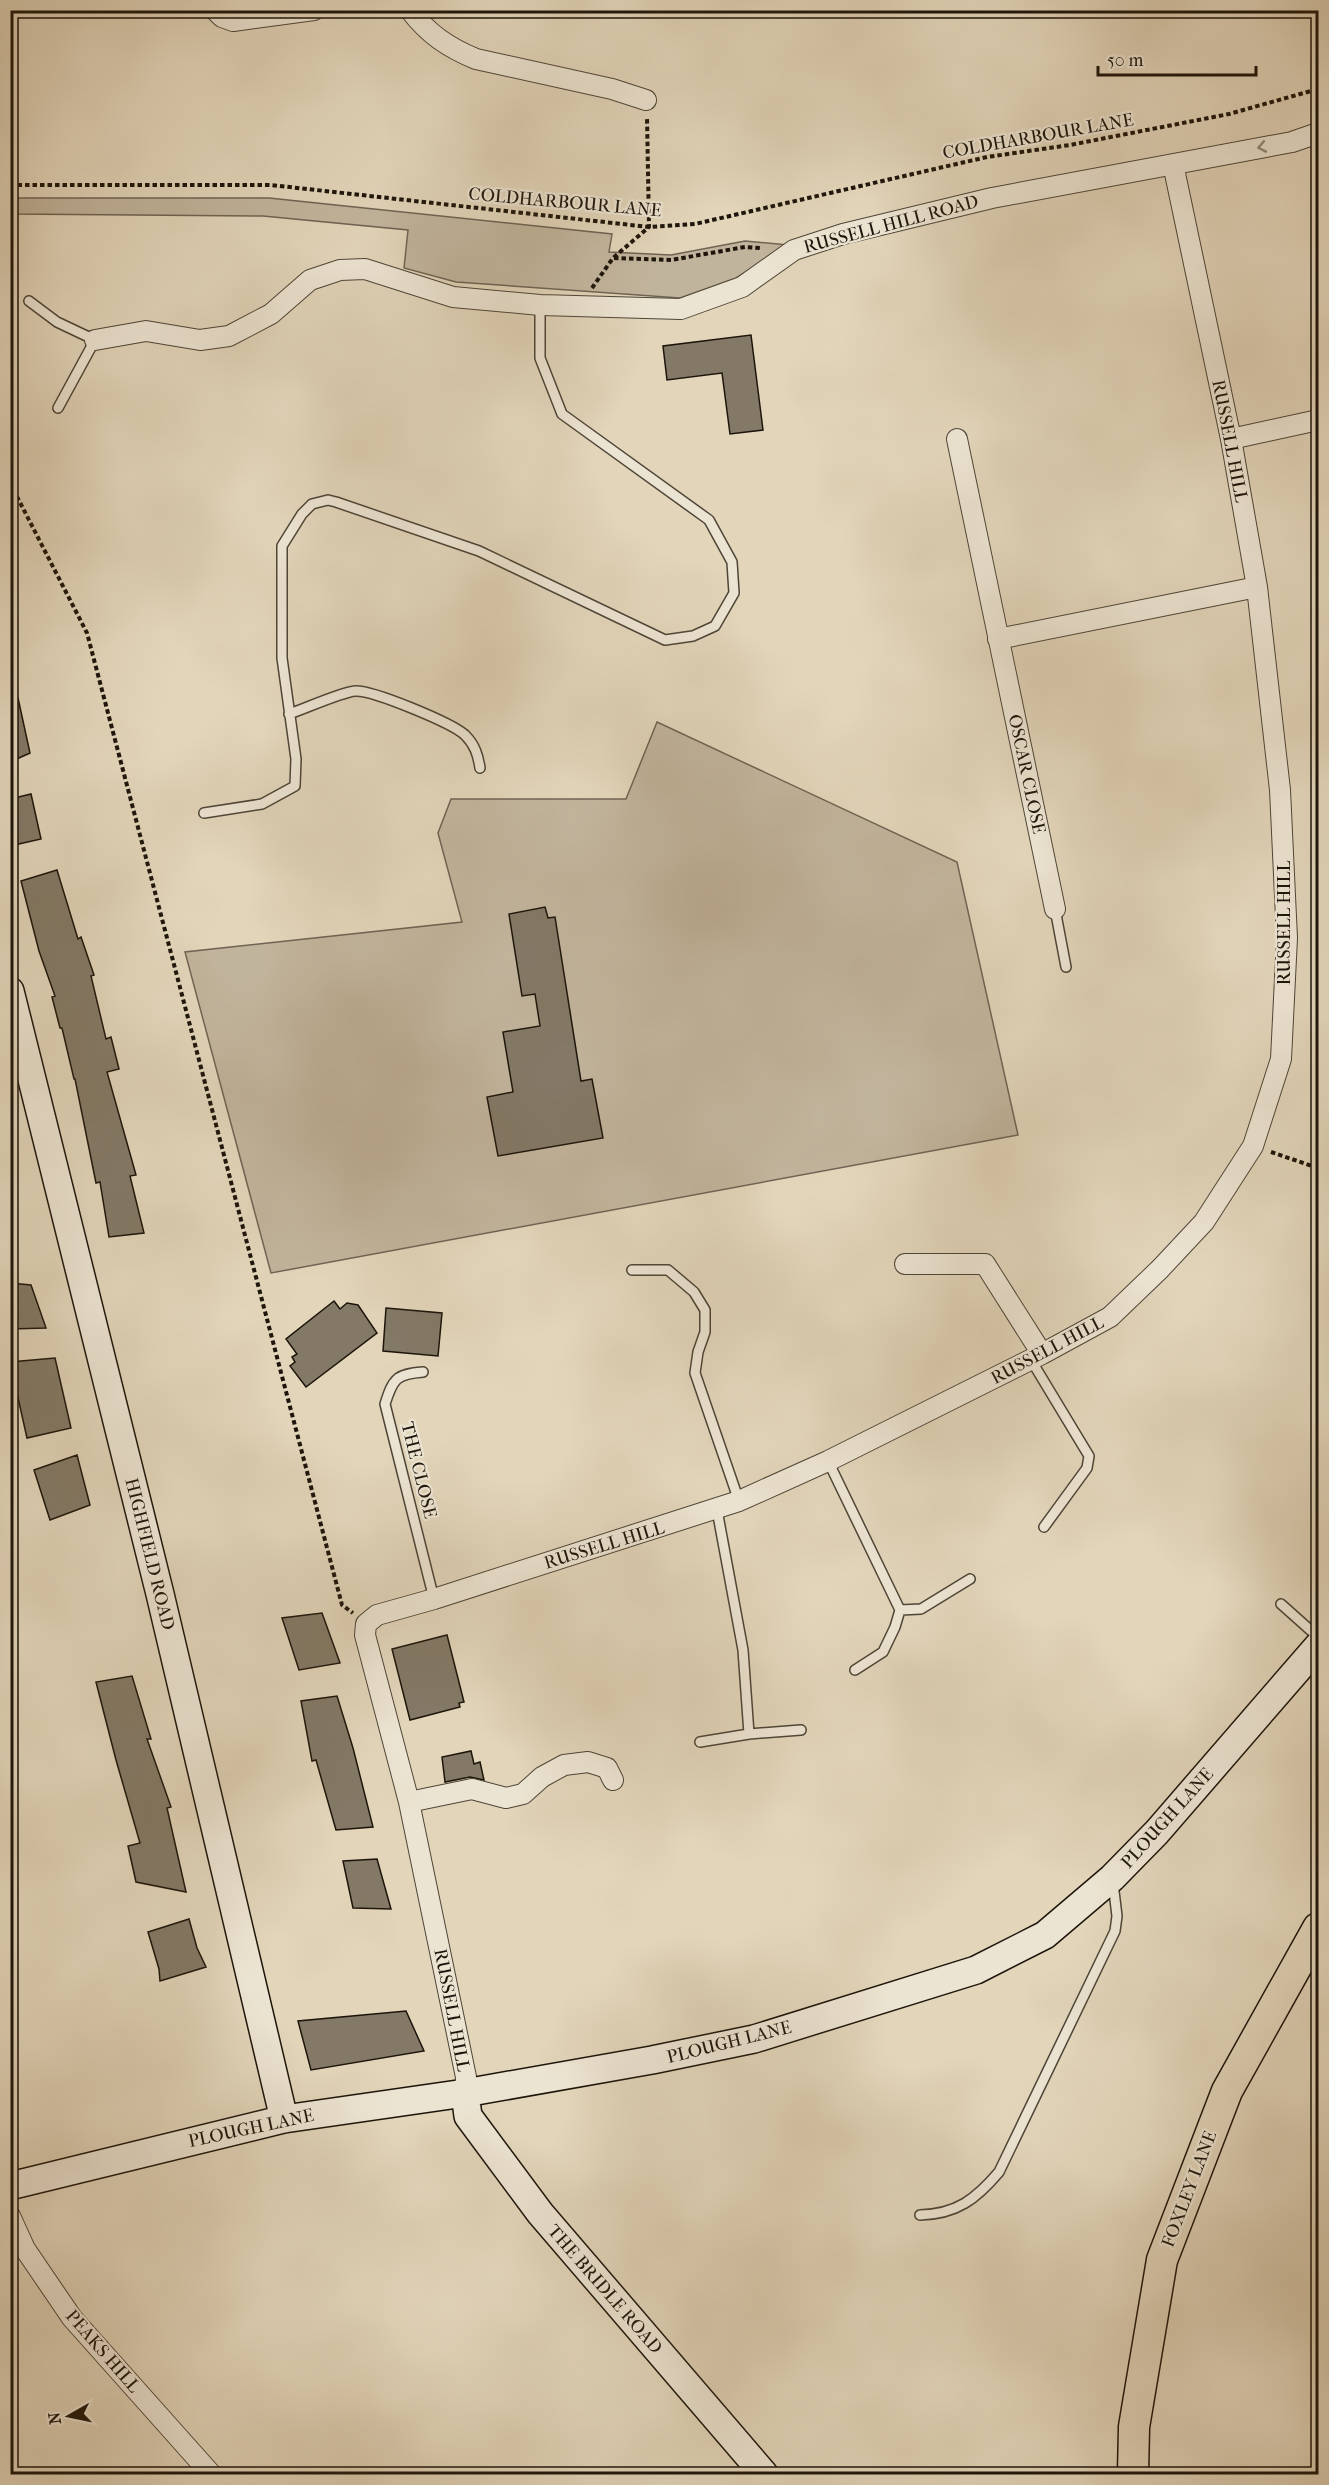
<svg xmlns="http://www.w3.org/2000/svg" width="1329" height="2485" font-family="'IM FELL French Canon',serif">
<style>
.green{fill:#c1b49c;stroke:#6f6454;stroke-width:1.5}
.building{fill:#837966;stroke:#1d150b;stroke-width:1.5}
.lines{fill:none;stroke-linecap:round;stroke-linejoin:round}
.lane-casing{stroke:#4e4537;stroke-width:12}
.street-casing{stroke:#4e4537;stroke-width:22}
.secondary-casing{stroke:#1d150b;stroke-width:30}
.primary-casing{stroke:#1d150b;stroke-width:33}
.path{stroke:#1d150b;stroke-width:4;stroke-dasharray:4.5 3;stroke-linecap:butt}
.lane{stroke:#ece4d2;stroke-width:9}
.street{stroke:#ece4d2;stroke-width:20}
.secondary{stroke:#ece4d2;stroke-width:27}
.primary{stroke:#e2d5ba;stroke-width:30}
.oneway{stroke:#8f8778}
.labels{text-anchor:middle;stroke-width:4.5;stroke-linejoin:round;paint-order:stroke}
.street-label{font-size:18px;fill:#1d150b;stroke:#ece4d2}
</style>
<rect width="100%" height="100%" fill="#e2d5ba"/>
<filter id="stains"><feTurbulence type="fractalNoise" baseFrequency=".00333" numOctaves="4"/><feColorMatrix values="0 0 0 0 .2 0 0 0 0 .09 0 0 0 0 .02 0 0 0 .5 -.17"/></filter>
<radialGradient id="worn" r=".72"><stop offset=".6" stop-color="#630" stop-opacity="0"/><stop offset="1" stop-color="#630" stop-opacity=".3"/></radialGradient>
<path class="green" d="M11 198H269L612 234 609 252 671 255 745 241 789 245 736 278 680 298 456 282 404 268 408 230 263 216 11 214Z
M657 722 957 862 1018 1135 271 1273 185 952 462 922 438 833 451 799H626Z"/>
<path class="building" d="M751 335 763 430 730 434 722 373 667 380 663 346Z
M18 698 30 753 10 762V699Z
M31 794 41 839 10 846V799Z
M57 870 78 939 81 937 94 975 91 976 106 1039 111 1037 119 1069 107 1072 136 1175 130 1176 144 1233 109 1237 100 1182 96 1183 75 1079H74L62 1028H60L52 997 55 996 39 951 21 881Z
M545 907 548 918 555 917 581 1081 592 1079 603 1138 498 1156 487 1097 513 1092 503 1032 540 1026 535 994 522 996 509 914Z
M10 1283 31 1285 46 1328 10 1329Z
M334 1301 340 1309 347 1303 358 1305 377 1333 306 1387 290 1366 295 1362 292 1357 297 1354 286 1339Z
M386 1308 442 1313 438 1356 383 1351Z
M55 1358 71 1428 27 1438 10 1362Z
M77 1455 90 1505 50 1520 34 1470Z
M322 1613 340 1663 299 1670 282 1618Z
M447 1635 464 1702 459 1703 460 1707 410 1720 392 1649Z
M132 1676 151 1739H147L171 1807 167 1808 186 1892 136 1882 128 1846 140 1843 116 1760 96 1682Z
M337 1696 353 1748 373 1827 336 1830 316 1760 312 1761 301 1701Z
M471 1751 474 1764 480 1762 484 1780 470 1777 445 1782 442 1757Z
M377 1859 391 1909 353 1908 343 1861Z
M189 1919 197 1948 206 1967 160 1981 159 1969 148 1932Z
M406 2011 424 2051 311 2070 298 2021Z"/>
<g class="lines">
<defs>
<path id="lane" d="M29 301 57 322 95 340 58 408
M289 714C304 709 342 692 355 691 373 690 452 723 465 735 475 745 478 755 480 768
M204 813 262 804 295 786 296 759 282 658V546L302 514 312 504 328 500 336 502 479 551 665 640 693 636 715 626 734 593 732 562 709 520 562 414 540 358V305
M1055 909 1066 967
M632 1270H668L694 1292 705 1310V1332L698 1352 695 1373 739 1501
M1031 1360 1089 1456 1087 1468 1044 1527
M423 1372C396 1374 393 1379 385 1404L434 1599
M828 1461 900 1610 895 1627 883 1652 855 1670
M717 1510 743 1650 749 1734
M1281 1604 1318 1637
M900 1610 921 1609 970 1579
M700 1742 749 1734 801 1730
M920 2215C957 2214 976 2199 999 2172L1115 1931 1117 1916 1113 1883"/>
<path id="street" d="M215 10 222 17 233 21 314 10
M410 10C428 34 449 48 476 59L612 89 646 100
M95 340 146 331 200 340 229 336 271 314 310 280 340 270 365 269 453 297 540 305 681 309 742 287 794 250 843 234 992 198 1292 142 1318 133
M957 439 1055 909
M1231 439 1318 420
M998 639 1257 587
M905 1264H985L1042 1354
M409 1802 472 1789 506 1798 523 1794 542 1777 564 1765 588 1762 607 1768 613 1780
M465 2093 466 2077 409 1802 365 1635 366 1624 377 1615 434 1599 739 1501 828 1461 1042 1354 1110 1317 1160 1269 1204 1222 1253 1146 1281 1059 1287 938 1280 790 1257 587 1231 439 1173 164
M10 2216 25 2249 72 2318 211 2474"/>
<path id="secondary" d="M10 991 160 1594 284 2119
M465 2093 468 2116 540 2213 764 2474
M10 2186 284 2119 465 2093 652 2060 754 2039 976 1970 1045 1935 1112 1878 1157 1832 1318 1646"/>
<path id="primary" d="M1133 2474 1134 2427 1162 2260 1227 2091 1318 1928"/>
</defs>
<use href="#lane" class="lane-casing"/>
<use href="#street" class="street-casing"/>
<use href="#secondary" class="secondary-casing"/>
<use href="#primary" class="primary-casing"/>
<path class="path" d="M10 185H271L649 227 695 224 987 157 1070 145 1229 114 1318 89
M614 258 671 260 745 247 761 248
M592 288 613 258 649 227 647 117
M10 483 87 633 342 1605 353 1613
M1271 1152 1318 1168"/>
<use href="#lane" class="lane"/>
<use href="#street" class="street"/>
<use href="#secondary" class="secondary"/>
<use href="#primary" class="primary"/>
</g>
<defs><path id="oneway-chevron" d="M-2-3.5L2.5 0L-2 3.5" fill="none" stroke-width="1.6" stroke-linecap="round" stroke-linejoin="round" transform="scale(1.5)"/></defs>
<use class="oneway" href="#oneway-chevron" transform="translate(1262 147) rotate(169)"/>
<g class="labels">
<g class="street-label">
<text transform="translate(1038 136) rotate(-10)" y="6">COLDHARBOUR LANE</text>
<text transform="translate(565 202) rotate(5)" y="6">COLDHARBOUR LANE</text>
<text transform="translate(891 224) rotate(-15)" y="6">RUSSELL HILL ROAD</text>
<text transform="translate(1230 441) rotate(79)" y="6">RUSSELL HILL</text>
<text transform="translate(1027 774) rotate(78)" y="6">OSCAR CLOSE</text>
<text transform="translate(1284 923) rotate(-90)" y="6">RUSSELL HILL</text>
<text transform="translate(1047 1350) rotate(-28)" y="6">RUSSELL HILL</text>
<text transform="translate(419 1470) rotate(76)" y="6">THE CLOSE</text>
<text transform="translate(604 1545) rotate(-17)" y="6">RUSSELL HILL</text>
<text transform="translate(150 1554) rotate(76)" y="6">HIGHFIELD ROAD</text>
<text transform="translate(1167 1818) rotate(-48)" y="6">PLOUGH LANE</text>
<text transform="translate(452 2010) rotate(79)" y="6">RUSSELL HILL</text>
<text transform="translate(729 2042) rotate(-14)" y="6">PLOUGH LANE</text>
<text transform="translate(251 2128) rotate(-12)" y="6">PLOUGH LANE</text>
<text transform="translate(1189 2189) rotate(-69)" y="6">FOXLEY LANE</text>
<text transform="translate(605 2289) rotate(49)" y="6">THE BRIDLE ROAD</text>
<text transform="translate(103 2351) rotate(49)" y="6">PEAKS HILL</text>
</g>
</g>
<rect width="1329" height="2485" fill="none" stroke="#e2d5ba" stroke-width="36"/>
<rect x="12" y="12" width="1305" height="2461" fill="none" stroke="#1d150b" stroke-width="3"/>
<rect x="18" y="18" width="1293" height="2449" fill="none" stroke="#1d150b" stroke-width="1.5"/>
<g transform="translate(69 2416) rotate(261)" stroke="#ece4d2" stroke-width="4.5" paint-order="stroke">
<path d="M0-4.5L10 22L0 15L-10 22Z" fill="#1d150b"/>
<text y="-9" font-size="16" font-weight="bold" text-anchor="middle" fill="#1d150b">N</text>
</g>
<path d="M1098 66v9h158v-9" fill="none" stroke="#1d150b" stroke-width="3"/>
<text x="1107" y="66" font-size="18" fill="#1d150b" stroke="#ece4d2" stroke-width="4.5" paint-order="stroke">50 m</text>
<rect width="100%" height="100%" filter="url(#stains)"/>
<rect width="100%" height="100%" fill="url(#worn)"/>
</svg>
